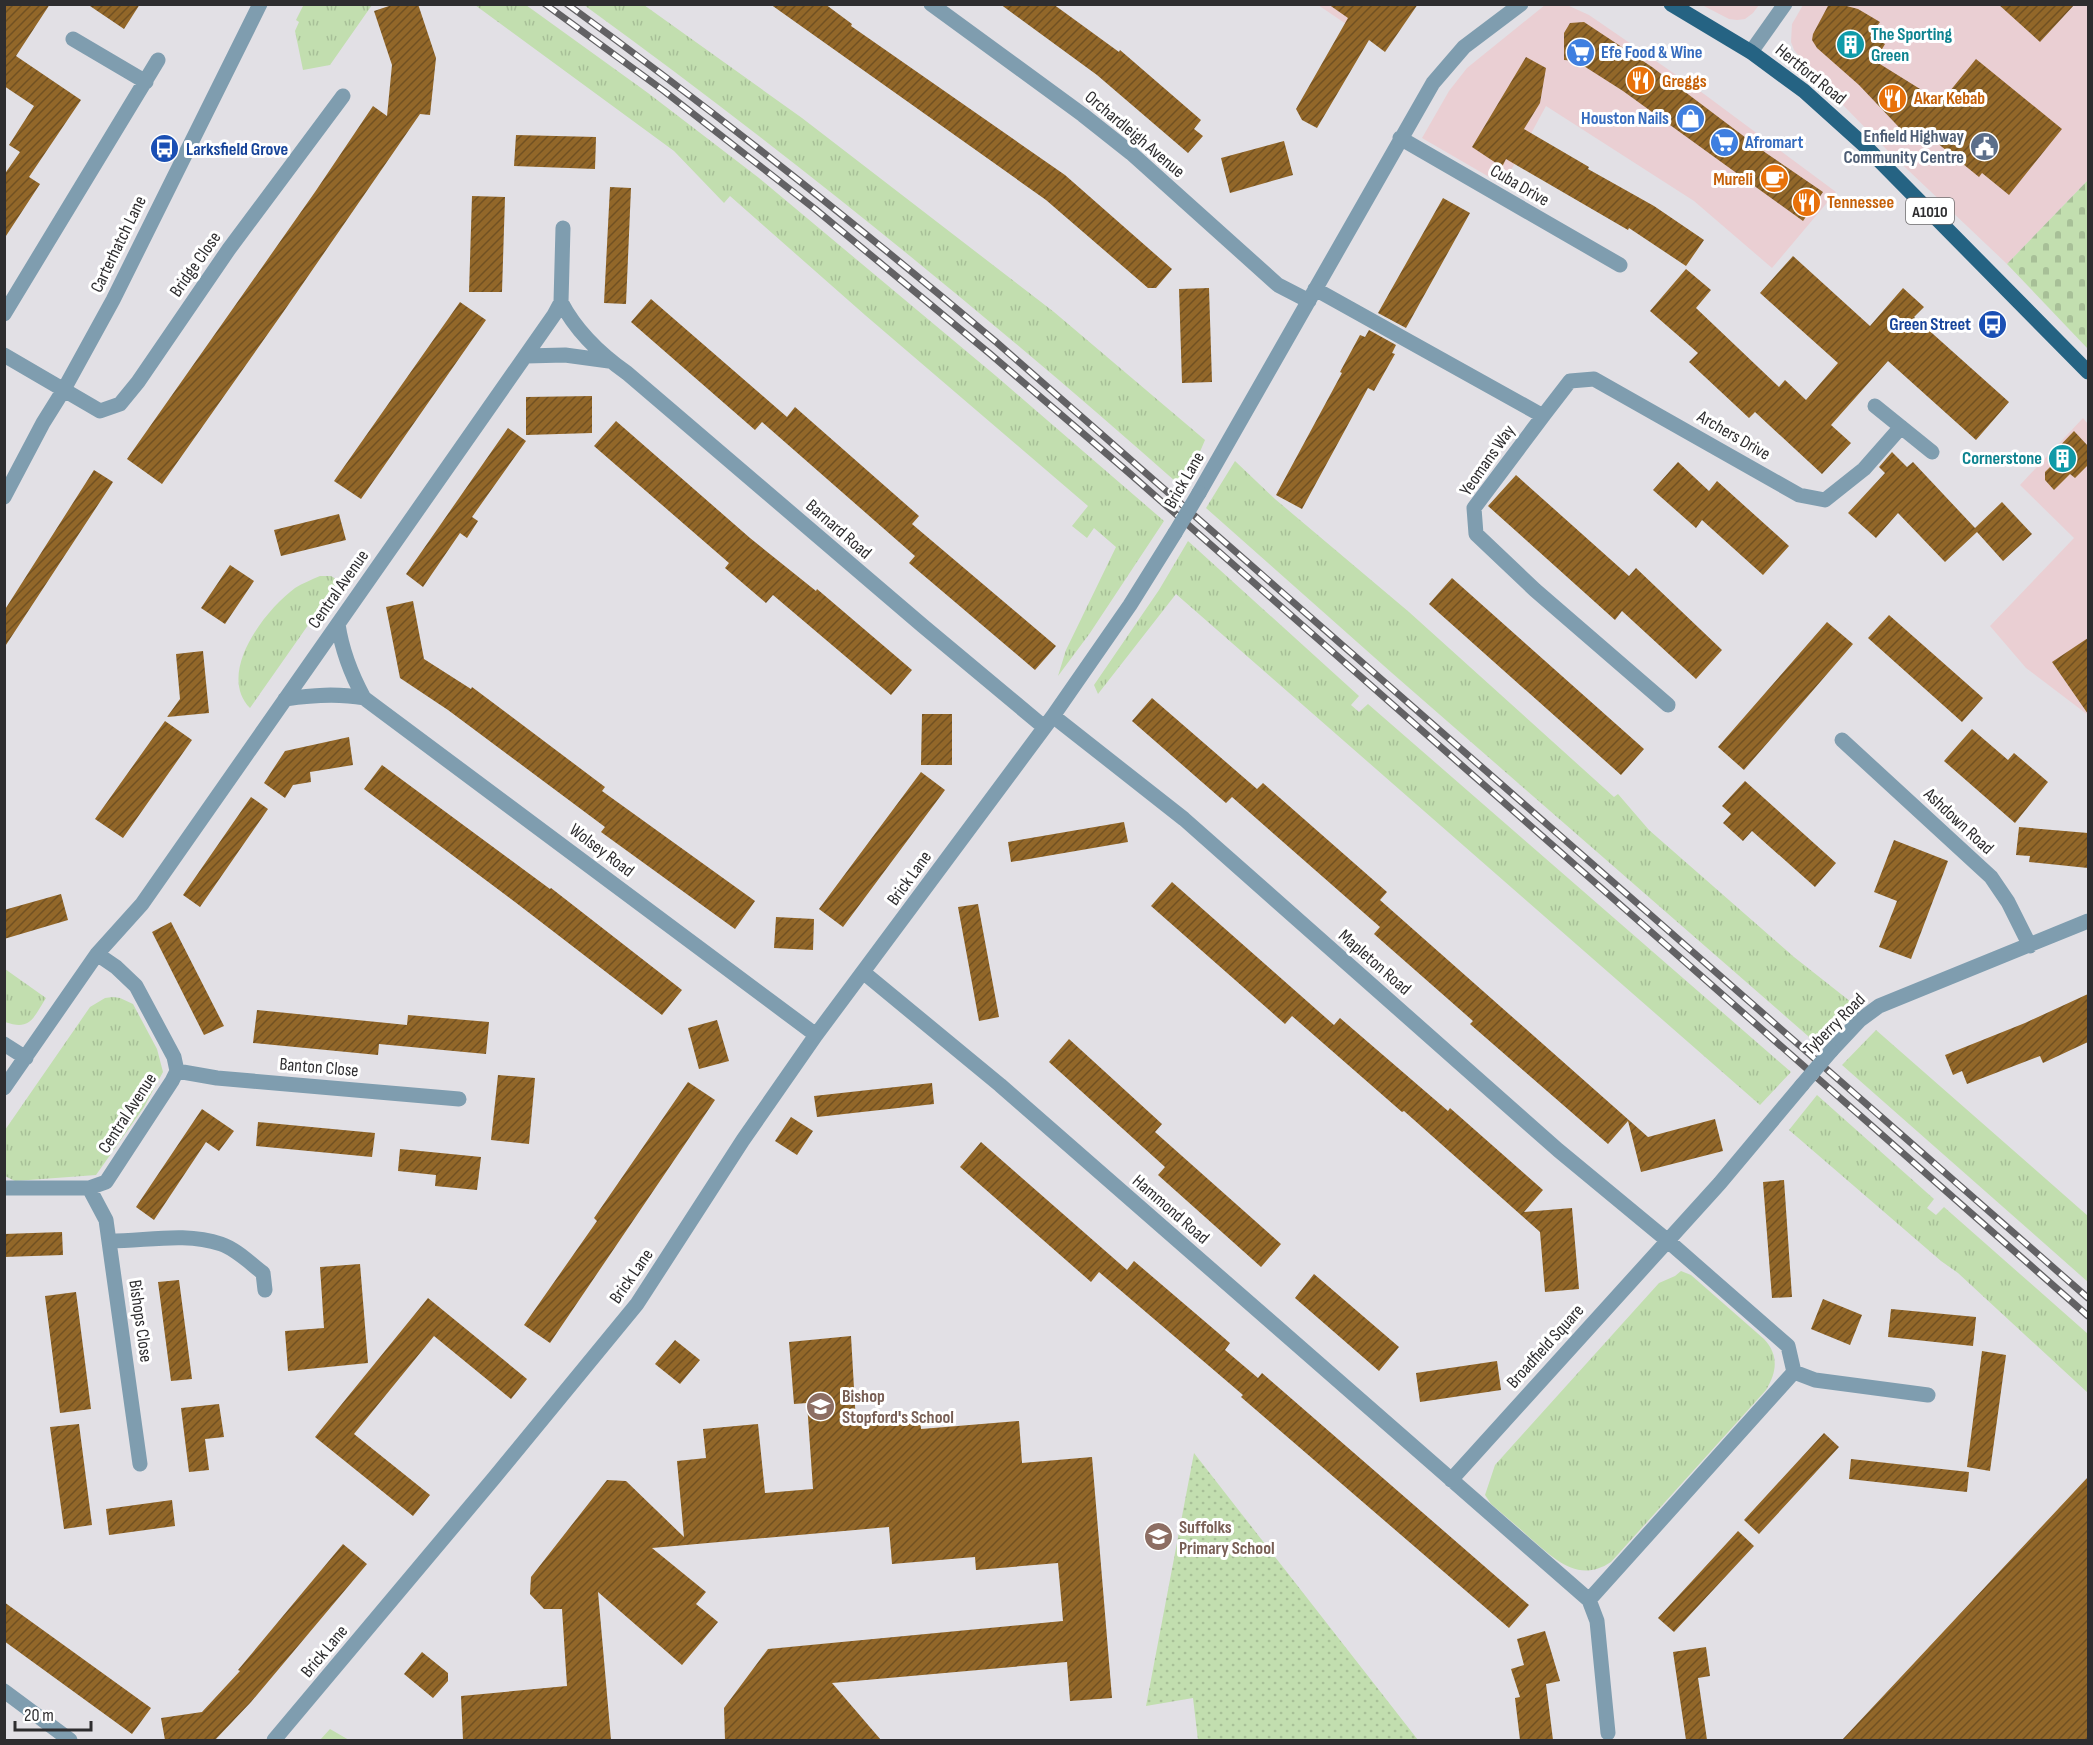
<svg xmlns="http://www.w3.org/2000/svg" width="2093" height="1745" font-family="'Sofia Sans Condensed',sans-serif">
<style>
.commercial{fill:#eacfd3}
.grass{fill:url(#grass-tufts)}
.cemetery{fill:url(#cemetery-stones)}
.park{fill:url(#park-dots)}
.building{fill:url(#building-hatch)}
.lines{fill:none;stroke-linecap:round;stroke-linejoin:round}
.minor{stroke:#7f9daf;stroke-width:15}
.major{stroke:#256383;stroke-width:15}
.rail-casing{stroke:#626164;stroke-width:7}
.rail{stroke:#fff;stroke-width:4.5;stroke-dasharray:14;stroke-linecap:butt}
.minor-bridge{stroke:#7f9daf;stroke-width:15}
.labels{text-anchor:middle;stroke-width:6;stroke-linejoin:round;paint-order:stroke}
.shield{fill:#fff;stroke:#6d6c6d;stroke-width:1.5}
.shield-label{font-size:16px;font-weight:bold;fill:#2e2d2f}
.culture-label{font-size:18px;font-weight:bold;fill:#0d838f;stroke:#fff;text-anchor:start}
.shop-label{font-size:18px;font-weight:bold;fill:#366cbe;stroke:#fff;text-anchor:start}
.street-label{font-size:18px;fill:#2e2d2f;stroke:#fff}
.food-label{font-size:18px;font-weight:bold;fill:#c56008;stroke:#fff;text-anchor:start}
.service-label{font-size:18px;font-weight:bold;fill:#4e5e75;stroke:#fff;text-anchor:end}
.transit-label{font-size:18px;font-weight:bold;fill:#164399;stroke:#fff;text-anchor:start}
.education-label{font-size:18px;font-weight:bold;fill:#785e54;stroke:#fff;text-anchor:start}
</style>
<defs>
<pattern id="grass-tufts" width="24" height="20" patternUnits="userSpaceOnUse" patternTransform="scale(1.5)"><rect width="24" height="20" fill="#c2deaf"/><path d="M3 7l-1-3M5 7V3M7 7l1-3M15 17l-1-3M17 17v-4M19 17l1-3" fill="none" stroke="#a7bf97"/></pattern>
<pattern id="cemetery-stones" width="16" height="16" patternUnits="userSpaceOnUse" patternTransform="scale(1.5)"><rect width="16" height="16" fill="#c2deaf"/><path d="M2 7V4a2 2 0 0 1 4 0v3zM10 15v-3a2 2 0 0 1 4 0v3z" fill="#a7bf97"/></pattern>
<pattern id="park-dots" width="8" height="8" patternUnits="userSpaceOnUse" patternTransform="scale(1.5)"><rect width="8" height="8" fill="#c2deaf"/><path d="M2 2h.1M6 6h.1" fill="none" stroke="#a7bf97" stroke-width="1.8" stroke-linecap="round"/></pattern>
<pattern id="building-hatch" width="6" height="6" patternUnits="userSpaceOnUse" patternTransform="scale(1.5)"><rect width="6" height="6" fill="#926729"/><path d="M-1 1l2-2M0 6l6-6M5 7l2-2" fill="none" stroke="#715122"/></pattern>
</defs>
<rect width="100%" height="100%" fill="#e2e0e5"/>
<path class="commercial" d="M1318 5H1373L1355 30Z
M1545 5H1567L1589 15 1704 94 1836 192 1772 268 1694 201 1546 106 1503 185 1422 138 1449 91 1467 68Z
M1702 5 1759 4V5L1753 13 1745 19 1737 20 1729 19Z
M1803 5H2088V180L2007 264 1889 152 1841 103 1794 50 1791 42 1792 24Z
M2083 418 2088 424V715L2026 668 1990 626 2074 538 2020 485Z"/>
<path class="grass" d="M304 4H372V5L330 65 303 70 295 31 299 22 296 20Z
M475 5H526L648 93 759 178 996 376 1164 521 1090 633 1058 676 1066 650 1116 547 1094 528 1087 538 1072 526 1088 506 865 315 730 196 724 203 674 151Z
M584 5H644L802 118 1054 312 1205 440 1184 489C991 318 792 156 584 5Z
M1235 461 1275 499 1409 612 1614 797 1618 794 1649 830 1794 957 1851 1002 1818 1039 1816 1043 1392 673 1206 508Z
M1188 541 1359 696 1351 705 1359 712 1368 704 1791 1072 1760 1105 1176 594 1098 694 1094 685 1159 590Z
M320 576H331L339 581 250 708C216 673 265 610 295 588 303 583 311 580 320 576Z
M5 969 46 998C33 1018 31 1031 5 1022Z
M113 997 120 998 133 1004 157 1049 163 1072 144 1107 96 1175 15 1181 5 1176V1130L90 1007 105 998Z
M1876 1030 2088 1216V1282L1842 1065Z
M1817 1095 1934 1199 1927 1208 1936 1215 1944 1207 2088 1334V1393L1958 1273 1941 1261 1789 1130Z
M1681 1271 1691 1275 1764 1339C1779 1355 1777 1372 1766 1390L1611 1562C1578 1584 1555 1559 1530 1538 1517 1526 1504 1515 1491 1504L1485 1495 1495 1465 1659 1283 1675 1276Z
M330 1729 349 1740H320Z"/>
<path class="cemetery" d="M2088 180V349L2007 264Z"/>
<path class="park" d="M1194 1453 1418 1740H1198L1193 1698 1146 1706Z"/>
<path class="building" d="M4 4H50L16 56 81 100 29 177 40 184 4 239V175L20 152 9 145 34 106 4 86Z
M87 4H140L124 29Z
M395 4H418L436 58 430 115 420 114 284 311 162 484 127 459 315 192 373 106 387 116 392 65 374 11Z
M770 4H825L852 24 851 26 1065 175 1172 269 1156 288H1148L1046 200Z
M1000 4H1053L1119 52 1120 50 1201 120 1194 129 1203 136 1188 153 1097 75Z
M1328 4H1418L1385 52 1369 40 1317 128 1302 120 1296 109 1348 18Z
M1829 4H1839L1858 9 1880 22 1870 36 1885 44 1875 61 1941 102 1976 59 2062 129 2009 195 1982 173 1979 177 1920 129 1912 141 1859 85 1817 48 1812 40 1813 34Z
M1998 4H2075L2040 42Z
M1584 22 1652 67 1766 153 1823 192 1803 221 1623 91 1576 61 1564 60V33L1570 23Z
M1526 57 1546 68 1540 103 1524 129 1589 167 1588 169 1654 206 1704 240 1686 266 1629 228 1628 230 1506 159 1502 167 1472 147Z
M516 135 596 137 595 169 514 166Z
M1284 141 1293 175 1230 193 1221 158Z
M610 187 631 188 626 304 604 303Z
M472 196 505 197 502 292H469Z
M1443 198 1470 213 1406 328 1378 313Z
M1793 256 1870 326 1903 288 1924 307 1914 317 2009 402 1976 440 1888 361 1831 425 1851 443 1822 474 1755 412 1749 418 1689 362 1698 353 1650 311 1686 269 1711 290 1696 308 1779 387 1785 380 1806 400 1838 363 1760 293Z
M1209 288 1212 382 1182 383 1179 289Z
M651 299 787 417 795 407 919 516 912 524 1056 646 1035 670 909 563 915 556 762 422 755 430 631 322Z
M460 302 486 320 361 499 334 481Z
M1369 330 1396 345 1392 353 1395 354 1374 391 1368 388 1302 509 1276 495 1342 373 1340 372 1360 335 1365 337Z
M592 396V433L526 435V397Z
M616 421 750 538 816 591 817 589 912 670 891 695 773 595 766 603 725 568 729 563 594 446Z
M508 428 526 441 472 517 478 521 467 538 460 533 423 587 406 574Z
M2074 431 2088 446V465L2075 478 2070 474 2054 490 2045 480V472L2056 461 2051 455Z
M1892 452 1907 467 1913 462 1975 528 2002 502 2032 534 2003 561 1977 532 1945 562 1898 513 1876 538 1848 513 1885 473 1879 467Z
M1678 462 1709 491 1717 481 1789 546 1763 575 1702 520 1696 528 1653 490Z
M94 470 113 482 4 648V611Z
M1516 475 1629 576 1636 568 1722 650 1696 679 1622 611 1615 620 1488 506Z
M339 514 346 540 281 556 274 530Z
M230 565 254 581 225 624 201 608Z
M1452 578 1644 749 1621 775 1429 604Z
M413 601 424 659 471 689 472 687 605 787 602 791 755 901 735 929 601 832 605 827 448 710 400 678 386 607Z
M1889 615 1983 698 1962 722 1868 638Z
M1827 622 1853 644 1744 770 1718 747Z
M2088 638V714L2052 662Z
M203 651 209 713 167 717 180 699 176 654Z
M1152 698 1257 789 1263 783 1387 892 1380 900 1648 1137 1715 1119 1723 1151 1641 1172 1628 1121 1608 1144 1470 1024 1473 1021 1374 934 1380 927 1232 797 1226 803 1132 721Z
M922 714H952V765H921Z
M165 721 192 740 123 838 95 819Z
M1972 729 2008 760 2014 753 2048 782 2015 823 1944 761Z
M349 737 353 765 310 772 311 782 293 785 285 798 264 783 285 751Z
M382 765 550 889 551 888 682 990 662 1015 515 902 364 789Z
M921 772 945 790 843 927 819 909Z
M1745 781 1836 863 1815 887 1752 831 1743 841 1723 823 1731 814 1722 806Z
M251 797 268 809 200 907 183 895Z
M1124 822 1128 842 1011 862 1008 842Z
M2019 827 2088 833V868L2029 862 2030 856 2016 855Z
M1894 840 1948 861 1911 959 1879 947 1897 901 1874 892Z
M1172 882 1334 1025 1340 1018 1448 1111 1450 1108 1543 1190 1524 1212 1572 1208 1579 1289 1545 1292 1540 1232 1404 1111 1402 1112 1292 1016 1285 1024 1151 906Z
M61 894 68 920 4 939V910Z
M978 904 999 1017 979 1021 958 907Z
M776 917 814 919 813 950 774 948Z
M171 922 224 1026 204 1035 152 932Z
M2088 994V1042L2043 1063 2040 1056 1967 1084 1962 1071 1953 1075 1945 1055 2025 1023Z
M257 1010 407 1025 408 1015 489 1022 486 1054 379 1044 378 1055 253 1043Z
M717 1020 729 1061 699 1069 688 1028Z
M1069 1039 1162 1124 1155 1132 1281 1244 1261 1267 1158 1175 1165 1167 1049 1062Z
M498 1075 535 1078 529 1144 491 1140Z
M688 1082 715 1100 550 1343 524 1325 597 1221 594 1218Z
M932 1083 934 1104 817 1117 814 1096Z
M202 1109 234 1131 219 1151 206 1142 154 1220 136 1207Z
M791 1117 813 1131 797 1155 775 1141Z
M258 1122 375 1133 372 1157 256 1146Z
M981 1142 1127 1270 1134 1261 1230 1343 1225 1350 1258 1378 1262 1373 1529 1605 1509 1628 1241 1397 1243 1395 1099 1272 1091 1282 960 1167Z
M400 1149 481 1157 477 1190 435 1186 436 1175 398 1171Z
M1784 1180 1792 1297 1772 1298 1763 1182Z
M62 1232 63 1255 4 1257V1234Z
M360 1264 368 1363 288 1371 285 1331 324 1328 320 1267Z
M1314 1274 1399 1347 1379 1371 1295 1298Z
M179 1280 192 1379 171 1381 158 1282Z
M76 1292 91 1409 60 1413 45 1296Z
M428 1298 527 1379 511 1399 434 1336 354 1434 430 1495 413 1516 315 1437Z
M1823 1299 1862 1315 1850 1345 1811 1329Z
M1891 1309 1976 1317 1973 1346 1888 1337Z
M851 1336 856 1423 920 1417 921 1429 1019 1421 1022 1463 1092 1457 1112 1698 1070 1701 1067 1662 832 1683 881 1740H725L724 1708 768 1649 1063 1621 1058 1563 976 1570 975 1557 892 1564 889 1527 652 1548 706 1592 696 1604 718 1622 682 1665 598 1592 611 1740H463L461 1696 567 1686 562 1609H544L530 1594 531 1577 607 1480 626 1481 684 1537 677 1461 706 1458 703 1429 758 1424 765 1493 813 1489 807 1403 794 1404 789 1342Z
M675 1340 700 1360 680 1384 655 1364Z
M1982 1351 2006 1355 1990 1471 1967 1467Z
M1497 1361 1501 1390 1420 1402 1416 1373Z
M219 1404 224 1437 205 1439 209 1470 189 1472 181 1408Z
M79 1424 92 1525 64 1529 50 1427Z
M1824 1433 1839 1447 1759 1534 1744 1520Z
M1851 1459 1969 1472 1967 1492 1849 1479Z
M2088 1477V1740H1842Z
M172 1500 175 1526 109 1535 106 1509Z
M1738 1531 1754 1546 1674 1632 1658 1618Z
M343 1544 367 1564 251 1702 215 1740H165L161 1718 202 1712 240 1671 238 1670Z
M4 1602 151 1708 132 1734 4 1641Z
M1545 1631 1560 1681 1546 1684 1553 1740H1520L1515 1698 1520 1697 1511 1669 1524 1665 1517 1639Z
M1706 1647 1710 1676 1698 1678 1707 1740H1686L1673 1652Z
M422 1652 448 1673V1681L433 1698 404 1674Z"/>
<g class="lines">
<path class="minor" d="M931 4 1083 115 1131 153 1278 285 1309 301
M73 39 146 82
M1751 52 1785 4
M1400 138 1620 265
M1315 289 1543 416 1474 508 1476 534 1535 590 1668 705
M561 302C576 331 600 354 627 373L923 626 1044 727
M4 314 158 60
M4 355 100 411 120 404 138 382 229 249 343 96
M526 356 565 355 609 361
M1875 406 1932 452
M1543 416 1570 381 1594 379 1799 495 1825 500 1864 469 1901 427
M1199 493 1433 83 1464 47 1521 4
M4 497 43 423 63 391 113 300 260 4
M338 624C342 651 351 674 364 698L816 1035
M285 699C312 695 337 693 364 698
M1842 740 1991 877 2008 902 2030 946
M863 972 1000 1085 1589 1600 1794 1372 1788 1346 1668 1241 1558 1150 1184 819 1053 716
M4 1044 26 1058
M1831 1051 1860 1020 1879 1006 2088 921
M177 1071 217 1078 459 1099
M4 1088 97 954 142 904 554 315 561 302 563 228
M4 1188H89L106 1182 172 1081 177 1071 174 1057 136 986 116 967 97 954
M89 1188 106 1220 140 1464
M110 1241C147 1241 185 1232 221 1244 236 1249 250 1263 263 1273L265 1290
M1794 1372 1815 1380 1928 1395
M1451 1480 1720 1183 1802 1085
M1589 1600 1597 1621 1608 1733
M4 1691 70 1740
M274 1740 494 1478 637 1304 743 1140 816 1035 1053 716 1130 605 1175 533"/>
<path class="major" d="M1671 4 1751 52 1804 91 1864 145 2088 372"/>
<defs>
<path id="rail" d="M545 4 664 91 815 209 989 353 1128 472 2088 1316
M567 4C714 111 856 224 995 341L2088 1298"/>
</defs>
<use href="#rail" class="rail-casing"/>
<use href="#rail" class="rail"/>
<path class="minor-bridge" d="M1175 533 1199 493
M1802 1085 1831 1051"/>
</g>
<defs>
<symbol id="building-disc" viewBox="-11 -11 22 22"><circle r="9.5" fill="#0f9aa8" stroke="#fff"/><path d="M-4-6H4V6H1V3H-1V6H-4ZM-2.5-4.3h1.7v1.8h-1.7ZM.8-4.3h1.7v1.8H.8ZM-2.5-1h1.7V.8h-1.7ZM.8-1h1.7V.8H.8Z" fill="#fff"/></symbol>
<symbol id="supermarket-disc" viewBox="-11 -11 22 22"><circle r="9.5" fill="#3f7fe0" stroke="#fff"/><path d="M-6-5.5h2.5l.6 2H6L4.5 2H-2.5L-4.4-4H-6ZM-1.5 3.2a1.3 1.3 0 1 0 .1 0ZM3 3.2a1.3 1.3 0 1 0 .1 0Z" fill="#fff"/></symbol>
<symbol id="restaurant-disc" viewBox="-11 -11 22 22"><circle r="9.5" fill="#e8710a" stroke="#fff"/><path d="M-5-6h1v4h1v-4h1v4h1v-4h1v5L-1.5 .5V6h-2V.5L-5-1ZM5-6V6H3V1.5H1.5Q1.5-4 5-6Z" fill="#fff"/></symbol>
<symbol id="shop-disc" viewBox="-11 -11 22 22"><circle r="9.5" fill="#3f7fe0" stroke="#fff"/><path d="M-5-2.5h2.3a2.7 3.5 0 0 1 5.4 0H5L5.5 6h-11ZM-1.5-2.5h3a1.5 2.3 0 0 0-3 0Z" fill="#fff"/></symbol>
<symbol id="civic-disc" viewBox="-11 -11 22 22"><circle r="9.5" fill="#5c6f8a" stroke="#fff"/><path d="M-.6-6.5H3V-4.5H.6V-3L4-1V1h2V6H-6V1h2V-1L-.6-3ZM-1.2 2.5V6h2.4V2.5Z" fill="#fff"/></symbol>
<symbol id="bus-disc" viewBox="-11 -11 22 22"><circle r="9.5" fill="#1a4fb4" stroke="#fff"/><path d="M-5-6H5V4H4V6H2V4H-2V6H-4V4H-5ZM-3.5-4V0h7V-4ZM-3.5 1.2v1.5H-2V1.2ZM2 1.2v1.5H3.5V1.2Z" fill="#fff"/></symbol>
<symbol id="cafe-disc" viewBox="-11 -11 22 22"><circle r="9.5" fill="#e8710a" stroke="#fff"/><path d="M-5.5-4.5H6V0H3Q3 3.5 0 3.5H-2.5Q-5.5 3.5-5.5 0ZM3-3.2v2h1.7v-2ZM-6 4.5H4V6H-6Z" fill="#fff"/></symbol>
<symbol id="school-disc" viewBox="-11 -11 22 22"><circle r="9.5" fill="#8d6e63" stroke="#fff"/><path d="M0-5L7-2L0 1L-7-2ZM-4 1L0 2.5L4 1V4Q0 6-4 4Z" fill="#fff"/></symbol>
</defs>
<g fill-rule="evenodd">
<use href="#building-disc" x="1834" y="28" width="33" height="33"/>
<use href="#supermarket-disc" x="1564" y="36" width="33" height="33"/>
<use href="#restaurant-disc" x="1624" y="64" width="33" height="33"/>
<use href="#restaurant-disc" x="1876" y="82" width="33" height="33"/>
<use href="#shop-disc" x="1674" y="102" width="33" height="33"/>
<use href="#supermarket-disc" x="1708" y="126" width="33" height="33"/>
<use href="#civic-disc" x="1968" y="130" width="33" height="33"/>
<use href="#bus-disc" x="148" y="132" width="33" height="33"/>
<use href="#cafe-disc" x="1758" y="162" width="33" height="33"/>
<use href="#restaurant-disc" x="1790" y="186" width="33" height="33"/>
<use href="#bus-disc" x="1976" y="308" width="33" height="33"/>
<use href="#building-disc" x="2046" y="442" width="33" height="33"/>
<use href="#school-disc" x="804" y="1390" width="33" height="33"/>
<use href="#school-disc" x="1142" y="1520" width="33" height="33"/>
</g>
<g class="labels">
<rect class="shield" x="1906" y="198" width="48" height="26" rx="4.5"/>
<g class="shield-label">
<text x="1930" y="217">A1010</text>
</g>
<g class="culture-label">
<text x="1871" y="40">The Sporting<tspan x="1871" dy="21">Green</tspan></text>
<text x="2042" y="464" text-anchor="end">Cornerstone</text>
</g>
<g class="shop-label">
<text x="1601" y="58">Efe Food &amp; Wine</text>
<text x="1669" y="124" text-anchor="end">Houston Nails</text>
<text x="1745" y="148">Afromart</text>
</g>
<g class="street-label">
<text transform="translate(1811 74) rotate(39)" y="6">Hertford Road</text>
<text transform="translate(1135 134) rotate(40)" y="6">Orchardleigh Avenue</text>
<text transform="translate(1520 185) rotate(30)" y="6">Cuba Drive</text>
<text transform="translate(118 244) rotate(-64)" y="6">Carterhatch Lane</text>
<text transform="translate(195 264) rotate(-55)" y="6">Bridge Close</text>
<text transform="translate(1734 435) rotate(30)" y="6">Archers Drive</text>
<text transform="translate(1487 460) rotate(-55)" y="6">Yeomans Way</text>
<text transform="translate(1184 480) rotate(-60)" y="6">Brick Lane</text>
<text transform="translate(839 529) rotate(41)" y="6">Barnard Road</text>
<text transform="translate(338 589) rotate(-55)" y="6">Central Avenue</text>
<text transform="translate(1959 821) rotate(43)" y="6">Ashdown Road</text>
<text transform="translate(602 850) rotate(37)" y="6">Wolsey Road</text>
<text transform="translate(909 878) rotate(-54)" y="6">Brick Lane</text>
<text transform="translate(1375 962) rotate(41)" y="6">Mapleton Road</text>
<text transform="translate(1834 1024) rotate(-45)" y="6">Tyberry Road</text>
<text transform="translate(319 1067) rotate(5)" y="6">Banton Close</text>
<text transform="translate(127 1113) rotate(-57)" y="6">Central Avenue</text>
<text transform="translate(1171 1209) rotate(41)" y="6">Hammond Road</text>
<text transform="translate(631 1276) rotate(-55)" y="6">Brick Lane</text>
<text transform="translate(141 1321) rotate(82)" y="6">Bishops Close</text>
<text transform="translate(1545 1346) rotate(-48)" y="6">Broadfield Square</text>
<text transform="translate(324 1651) rotate(-50)" y="6">Brick Lane</text>
</g>
<g class="food-label">
<text x="1662" y="87">Greggs</text>
<text x="1914" y="104">Akar Kebab</text>
<text x="1753" y="185" text-anchor="end">Mureli</text>
<text x="1827" y="208">Tennessee</text>
</g>
<g class="service-label">
<text x="1964" y="142">Enfield Highway<tspan x="1964" dy="21">Community Centre</tspan></text>
</g>
<g class="transit-label">
<text x="186" y="155">Larksfield Grove</text>
<text x="1971" y="330" text-anchor="end">Green Street</text>
</g>
<g class="education-label">
<text x="842" y="1402">Bishop<tspan x="842" dy="21">Stopford's School</tspan></text>
<text x="1179" y="1533">Suffolks<tspan x="1179" dy="21">Primary School</tspan></text>
</g>
</g>
<rect width="2093" height="1745" fill="none" stroke="#2e2d2f" stroke-width="12"/>
<path d="M15 1721v9h76v-9" fill="none" stroke="#2e2d2f" stroke-width="3"/>
<text x="24" y="1721" font-size="18" fill="#2e2d2f" stroke="#ffffff" stroke-width="4.5" paint-order="stroke">20 m</text>
</svg>
